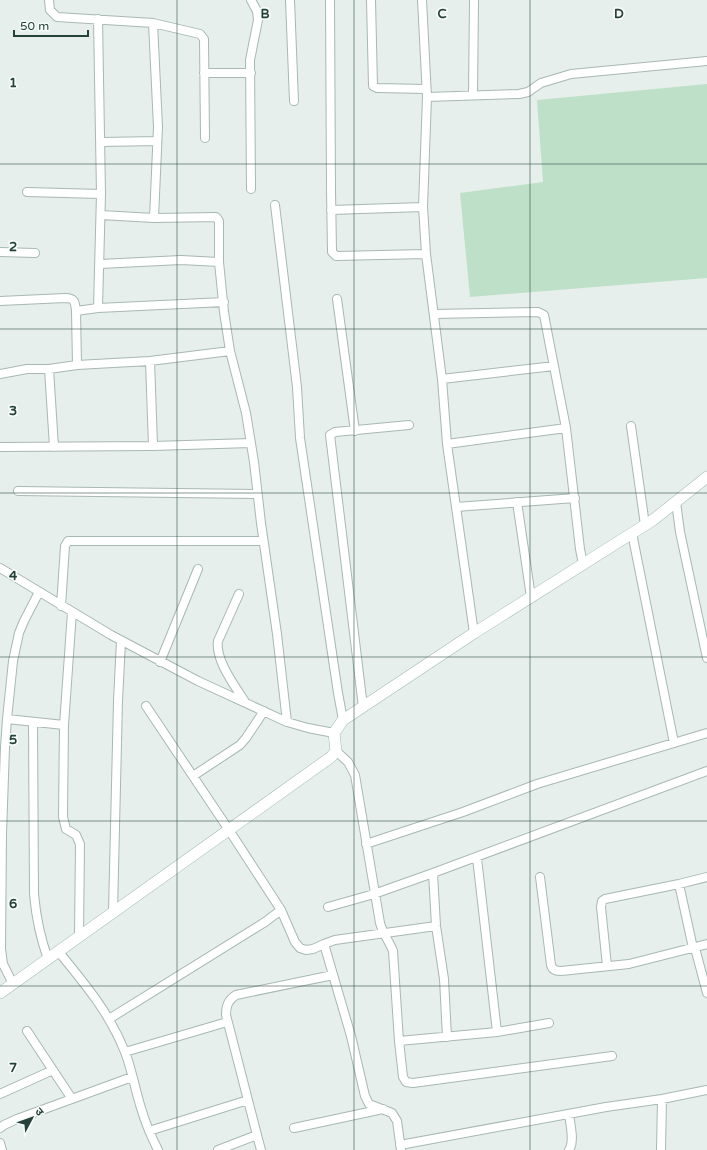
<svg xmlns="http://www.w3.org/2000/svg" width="707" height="1150" font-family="'Varela Round','Noto Sans Devanagari',sans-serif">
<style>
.green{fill:#bfe0c8}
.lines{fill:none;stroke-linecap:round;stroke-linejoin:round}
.street-casing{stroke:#a8b8b2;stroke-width:10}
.secondary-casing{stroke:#a4bbb3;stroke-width:12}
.street{stroke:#fff;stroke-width:8}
.secondary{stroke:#fff;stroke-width:11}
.grid{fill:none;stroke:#24423a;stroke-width:1;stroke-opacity:0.55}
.grid-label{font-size:13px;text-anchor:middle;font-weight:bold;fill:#24423a;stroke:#f7fbf9;stroke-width:3.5;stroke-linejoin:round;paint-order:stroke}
</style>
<rect width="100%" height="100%" fill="#e6efeb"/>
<path class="green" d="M707 84V278L470 297 460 193 543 182 537 100Z"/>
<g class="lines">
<defs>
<path id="street" d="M49 0 50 10 57 17 153 23 200 34 204 39 205 138
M290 0 294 101
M330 0 331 190 332 252 336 256 426 254
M371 0 373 86 377 88 426 89
M422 0 427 97 423 207 426 254 442 379 447 444 474 633
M98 19 101 194 98 308
M153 23 158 127 154 218
M204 73H251
M473 95 474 0
M427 97 519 94 528 92 541 83 571 74 707 61
M101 142 157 141
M251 189 250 60 258 20 257 11 251 0
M27 192 101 194
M275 205 297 387 300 438 338 693 343 720
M331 210 423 207
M101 215 154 218 216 217 219 221V262L224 312 230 351 246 413 254 462 261 523 277 634 287 722
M0 252 35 253
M100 264 181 260 219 262
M337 299 355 431
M0 301 65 298C75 298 75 302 76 311L77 365
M76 311 98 308 224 302
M434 314 538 312 544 315 566 428 580 549 583 564
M150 361 153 446
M49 369 54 447
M0 374 27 369H49L77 365 150 361 230 351
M442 379 554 366
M631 426 645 525
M447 444 566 428
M0 447 153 446 251 443
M18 491 257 494
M517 502 531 597
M676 502 680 532 707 658
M456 507 575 498
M632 533 674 743
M0 568 111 635 198 681 287 722 308 728 334 733
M239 594 218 641C215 660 235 686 245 702
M61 606 65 546 68 541H263
M72 612 64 725 63 817 66 829 76 835 80 844 79 936
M160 662 198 569
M146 706 229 830 281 910 295 942 300 948 306 950 313 949 324 944 351 1036 365 1096 369 1104 392 1113 397 1121 401 1150
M363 707 330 435 335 432 409 425
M7 719 64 725
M33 722 34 894C36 917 40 937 48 959
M336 751 348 762 355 775 380 923C383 934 389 941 393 951L399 1041 403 1077 406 1082 413 1083 612 1056
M193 776 240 745 246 738 264 711
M366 844 463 812 537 784 707 733
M477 858 497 1032
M433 873 436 926 444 979 447 1037
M540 877 551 965C552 970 556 971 561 971L629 964 707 944
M679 884 693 948
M328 907 374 894 433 873 707 771
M113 912 118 701 121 641
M324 944 335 940 436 926
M695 948 707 993
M58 951C85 984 109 1012 125 1052 132 1070 135 1089 141 1108 145 1122 151 1136 158 1150
M607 966 601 907 602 901 605 899 679 884 707 877
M13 984 3 964 1 949 2 834 5 747 7 719 13 661 19 633 24 621 39 592
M109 1019 265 922 281 910
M27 1031 72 1099
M399 1041 497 1032 549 1023
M125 1052 227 1022
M0 1094 53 1070
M569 1114C570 1124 575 1142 569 1150
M0 1128 4 1125 17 1119 132 1077
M294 1128 383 1109
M149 1131 248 1100
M257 1135 226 1015C226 1006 228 1000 236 995L333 975
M0 1143 2 1150
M400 1145 606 1107 662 1099 707 1090
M218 1150 257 1135 261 1150
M661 1150 662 1099"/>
<path id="secondary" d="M0 993 331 757 336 751 334 733 343 720 474 633 653 520 707 477"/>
</defs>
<use href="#street" class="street-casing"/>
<use href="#secondary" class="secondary-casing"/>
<use href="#street" class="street"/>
<use href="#secondary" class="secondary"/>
</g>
<path class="grid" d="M177 0V1150M354 0V1150M530 0V1150M0 164H707M0 329H707M0 493H707M0 657H707M0 821H707M0 986H707"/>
<g class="grid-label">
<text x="265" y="18">B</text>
<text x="442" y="18">C</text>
<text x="619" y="18">D</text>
<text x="13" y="87">1</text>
<text x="13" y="251">2</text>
<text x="13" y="415">3</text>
<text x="13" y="580">4</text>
<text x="13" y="744">5</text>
<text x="13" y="908">6</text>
<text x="13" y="1072">7</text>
</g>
<g transform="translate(32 1118) rotate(49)" stroke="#f7fbf9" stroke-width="3" paint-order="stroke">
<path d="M0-3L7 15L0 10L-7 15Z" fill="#24423a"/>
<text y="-6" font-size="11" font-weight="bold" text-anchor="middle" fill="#24423a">उ</text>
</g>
<path d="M14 30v6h74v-6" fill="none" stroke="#24423a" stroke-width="2"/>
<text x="20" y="30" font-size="12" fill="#24423a" stroke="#f7fbf9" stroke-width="3" paint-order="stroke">50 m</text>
</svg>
